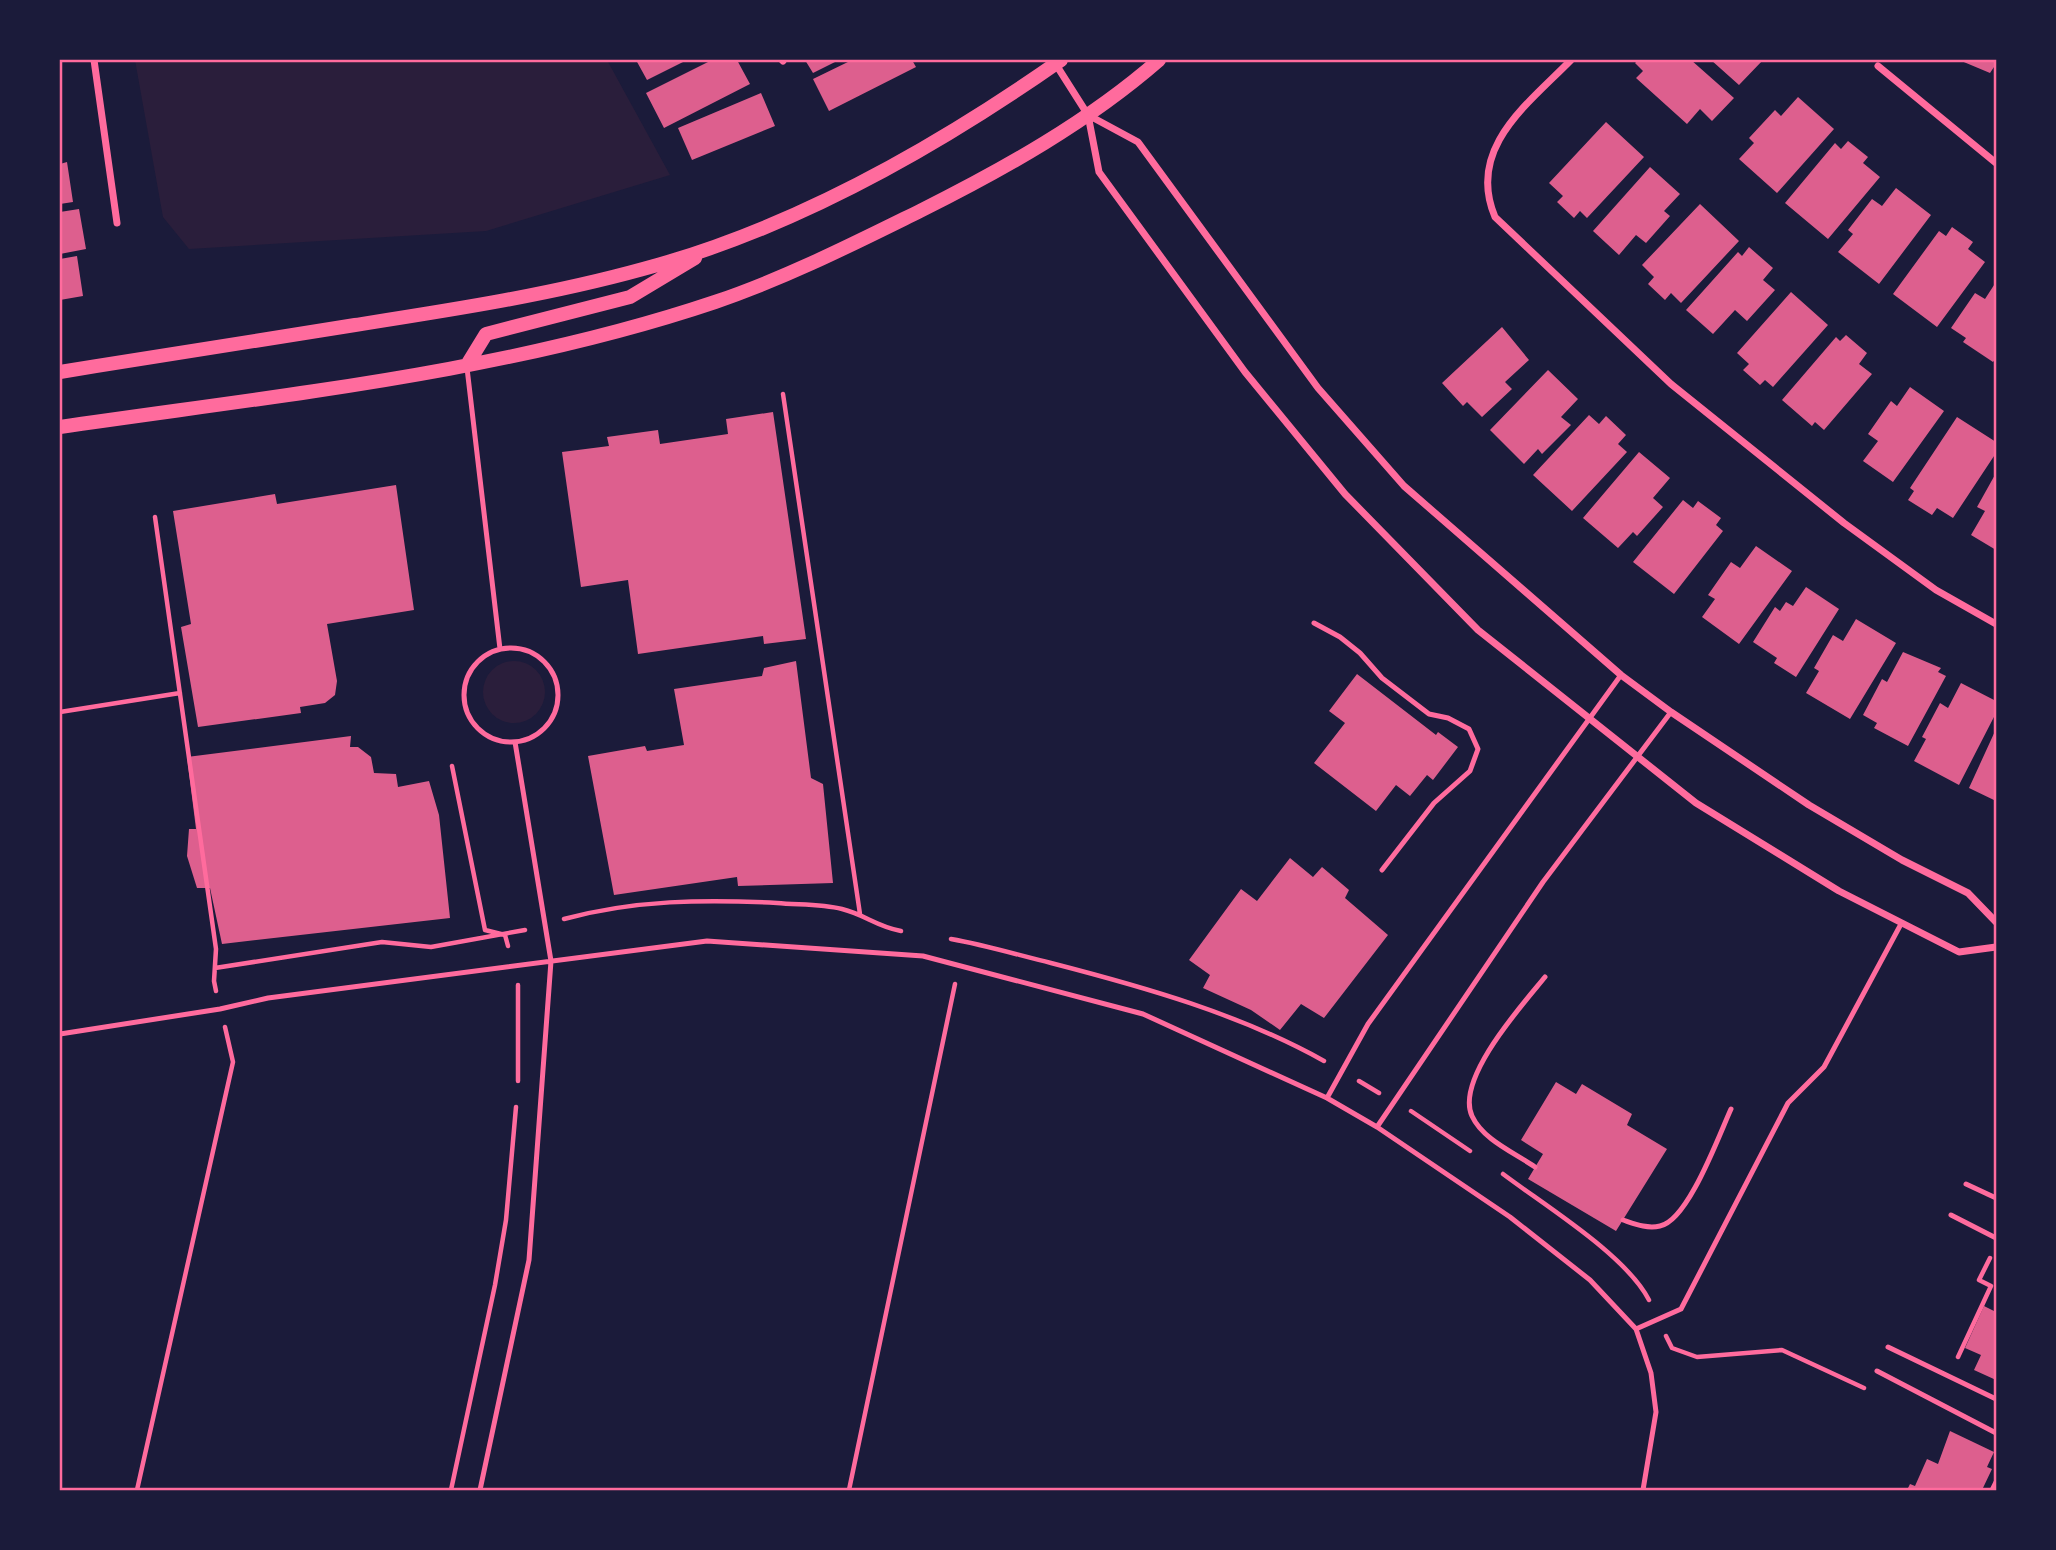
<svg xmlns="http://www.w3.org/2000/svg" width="2056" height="1550" font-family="Lora,serif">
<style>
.green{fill:#2a1e3b}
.building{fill:#dd5f8e}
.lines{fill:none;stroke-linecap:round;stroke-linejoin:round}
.path{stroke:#ff6b9d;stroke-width:4.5}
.service{stroke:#ff6b9d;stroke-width:5}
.minor{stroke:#ff6b9d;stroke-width:7}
.secondary{stroke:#ff6b9d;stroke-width:14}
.neatline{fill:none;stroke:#ff6b9d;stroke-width:2.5}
</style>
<rect width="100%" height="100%" fill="#1b1b3a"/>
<path class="green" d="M135 60H607L670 175 486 231 189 249 163 217Z
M483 692a31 31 0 1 1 62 0a31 31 0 1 1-62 0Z"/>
<path class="building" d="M636 60H687L647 80Z
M712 60H737L750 84 664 128 646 93Z
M805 60H839L813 73Z
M852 60H912L916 67 829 111 813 79Z
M1638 60H1691L1734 98 1712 121 1700 109 1687 124 1636 78 1643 71 1635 63Z
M1711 60H1763L1739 85Z
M1959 60H1996V64L1990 73Z
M761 93 775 126 692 160 678 128Z
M1798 97 1834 129 1777 193 1739 159 1754 143 1749 138 1775 110 1781 116Z
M1606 122 1644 157 1587 218 1580 211 1574 218 1557 202 1563 196 1549 183Z
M1848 141 1868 157 1863 163 1880 177 1828 239 1785 203 1835 143 1841 149Z
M67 162 73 202 60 204V164Z
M1650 167 1680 194 1664 211 1670 216 1646 243 1636 235 1619 255 1593 231Z
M1896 188 1931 215 1879 284 1838 252 1853 234 1848 230 1872 199 1882 206Z
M1700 204 1739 241 1681 303 1671 293 1665 300 1648 284 1654 277 1642 265Z
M79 209 86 249 60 254V212Z
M1952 227 1973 242 1968 249 1985 262 1937 327 1893 294 1939 231 1946 236Z
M1749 247 1773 268 1763 280 1775 290 1747 321 1735 310 1713 334 1686 310 1738 252 1742 256Z
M77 256 83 296 60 300V259Z
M1996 282V358L1993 362 1963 342 1966 338 1951 328 1975 293 1985 299Z
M1791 292 1828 325 1773 387 1765 380 1760 385 1743 370 1749 364 1737 353Z
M1502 327 1529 360 1505 382 1512 389 1482 417 1467 402 1463 406 1442 383Z
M1846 335 1867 353 1859 364 1872 374 1824 430 1815 422 1812 426 1782 400 1836 337 1840 341Z
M1548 370 1578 399 1561 417 1571 425 1542 454 1538 449 1524 464 1490 430Z
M1910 387 1944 411 1893 482 1863 461 1878 441 1868 434 1891 401 1897 406Z
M773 412 806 639 764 644 763 636 638 654 628 580 581 587 562 452 609 446 607 437 658 430 660 444 728 434 726 419Z
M1589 415 1599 424 1606 416 1626 435 1618 444 1627 452 1572 511 1533 475Z
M1957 417 1996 442V453L1953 518 1937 508 1932 515 1908 500 1914 491 1910 488Z
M1639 452 1670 478 1653 498 1663 507 1637 536 1633 532 1618 548 1583 518Z
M1996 473V550L1971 535 1985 511 1977 507Z
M396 485 414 610 327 624 337 681 335 695 325 703 300 707 301 713 198 727 181 627 191 624 173 511 275 494 277 504Z
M1683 500 1693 508 1698 501 1721 518 1716 525 1723 531 1674 594 1633 562Z
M1756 546 1792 571 1739 644 1702 617 1715 599 1708 595 1731 562 1740 568Z
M1806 587 1839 609 1796 677 1774 663 1777 658 1753 642 1775 607 1780 611 1786 602 1793 606Z
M1856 619 1896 643 1850 719 1806 693 1819 671 1814 668 1833 635 1843 641Z
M1903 652 1941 668 1938 672 1946 676 1908 746 1874 728 1877 723 1863 715 1882 679 1887 682Z
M796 661 811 778 823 784 833 883 738 886 737 877 614 895 588 756 645 746 647 751 684 745 674 689 762 676 764 668Z
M1357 674 1436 735 1438 732 1458 747 1433 780 1427 775 1410 796 1396 785 1376 811 1314 763 1345 723 1329 711Z
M1961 683 1996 701V713L1959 785 1914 761 1926 739 1922 737 1940 703 1948 708Z
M1996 729V801L1969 788Z
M351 736 350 747H358L371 757 374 773 396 774 398 787 429 781 439 815 450 918 222 944 210 888H197L187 856 189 829H196L187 757Z
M1290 858 1313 877 1322 867 1349 890 1345 898 1388 935 1324 1018 1301 1004 1280 1030 1251 1010 1203 988 1210 975 1189 960 1241 889 1257 901Z
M1556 1082 1576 1094 1582 1084 1632 1114 1627 1125 1667 1149 1616 1231 1528 1179 1543 1154 1521 1140Z
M1984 1306 1996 1312V1380L1974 1370 1981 1355 1965 1348Z
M1950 1431 1994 1452 1987 1467 1992 1469 1982 1490H1907L1910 1484 1915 1486 1927 1459 1938 1464Z"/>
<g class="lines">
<path class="path" d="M783 394 860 914
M155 517 216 949 214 981 216 991
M60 712 180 693
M452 766 485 930 505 935 508 946
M564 919C634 900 705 899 777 903 798 905 821 904 842 909 866 915 875 926 901 931
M951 939C985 945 1018 955 1051 963 1144 987 1240 1014 1324 1061
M215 968 382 942 431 947 525 930
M518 985V1081
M1359 1081 1379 1093
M1411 1111 1470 1151
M1503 1174C1544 1205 1626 1255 1649 1300
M1666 1336 1672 1348 1697 1357 1782 1350 1864 1388
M1958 1357 1991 1286 1979 1280 1990 1258
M137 1490 233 1062 225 1027
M451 1490 495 1285 506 1220 516 1107
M849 1490 955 984"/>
<path class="service" d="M467 368 500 649
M1314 623 1340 637 1360 653 1382 678 1429 714 1448 718 1469 729 1478 749 1470 771 1434 803 1382 870
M464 695a47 47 0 1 1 94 0a47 47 0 1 1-94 0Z
M60 1034 220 1009 268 998 707 941 923 956 1143 1014 1327 1098 1377 1127 1510 1217 1590 1280 1636 1329 1651 1373 1656 1412 1643 1490
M1327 1098 1368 1024 1621 675
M1377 1127 1543 882 1671 712
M1535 1167C1515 1153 1483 1140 1472 1116 1455 1079 1523 1004 1545 977
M1966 1184 1996 1198
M1951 1215 1996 1238
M1623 1220C1635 1224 1647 1229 1660 1226 1688 1221 1719 1135 1731 1109
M1636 1329 1681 1309 1788 1103 1824 1067 1901 924
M1888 1347 1996 1399
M1877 1371 1996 1433
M480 1490 529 1260 551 961 515 742
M1992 1490 1996 1482"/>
<path class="minor" d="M94 60 117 223
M782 60 783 61
M1571 60C1528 104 1466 148 1495 217L1671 384 1844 523 1936 590 1996 624
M1055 63 1088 115 1099 172 1245 372 1345 494 1478 630 1696 803 1839 891 1959 952 1996 947
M1878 66 1996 163
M1088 115 1138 142 1318 388 1404 486 1621 675 1671 712 1809 805 1902 860 1968 893 1996 922"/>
<path class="secondary" d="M467 365 486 334 630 297 695 258
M60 372C158 356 256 341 355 325 451 310 549 295 643 269 790 230 937 147 1061 60
M60 427C278 395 504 373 715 302 786 278 853 244 920 211 1004 169 1088 122 1159 60"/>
</g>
<rect width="2056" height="1550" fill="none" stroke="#1b1b3a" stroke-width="122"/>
<rect x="61" y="61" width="1934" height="1428" class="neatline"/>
</svg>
